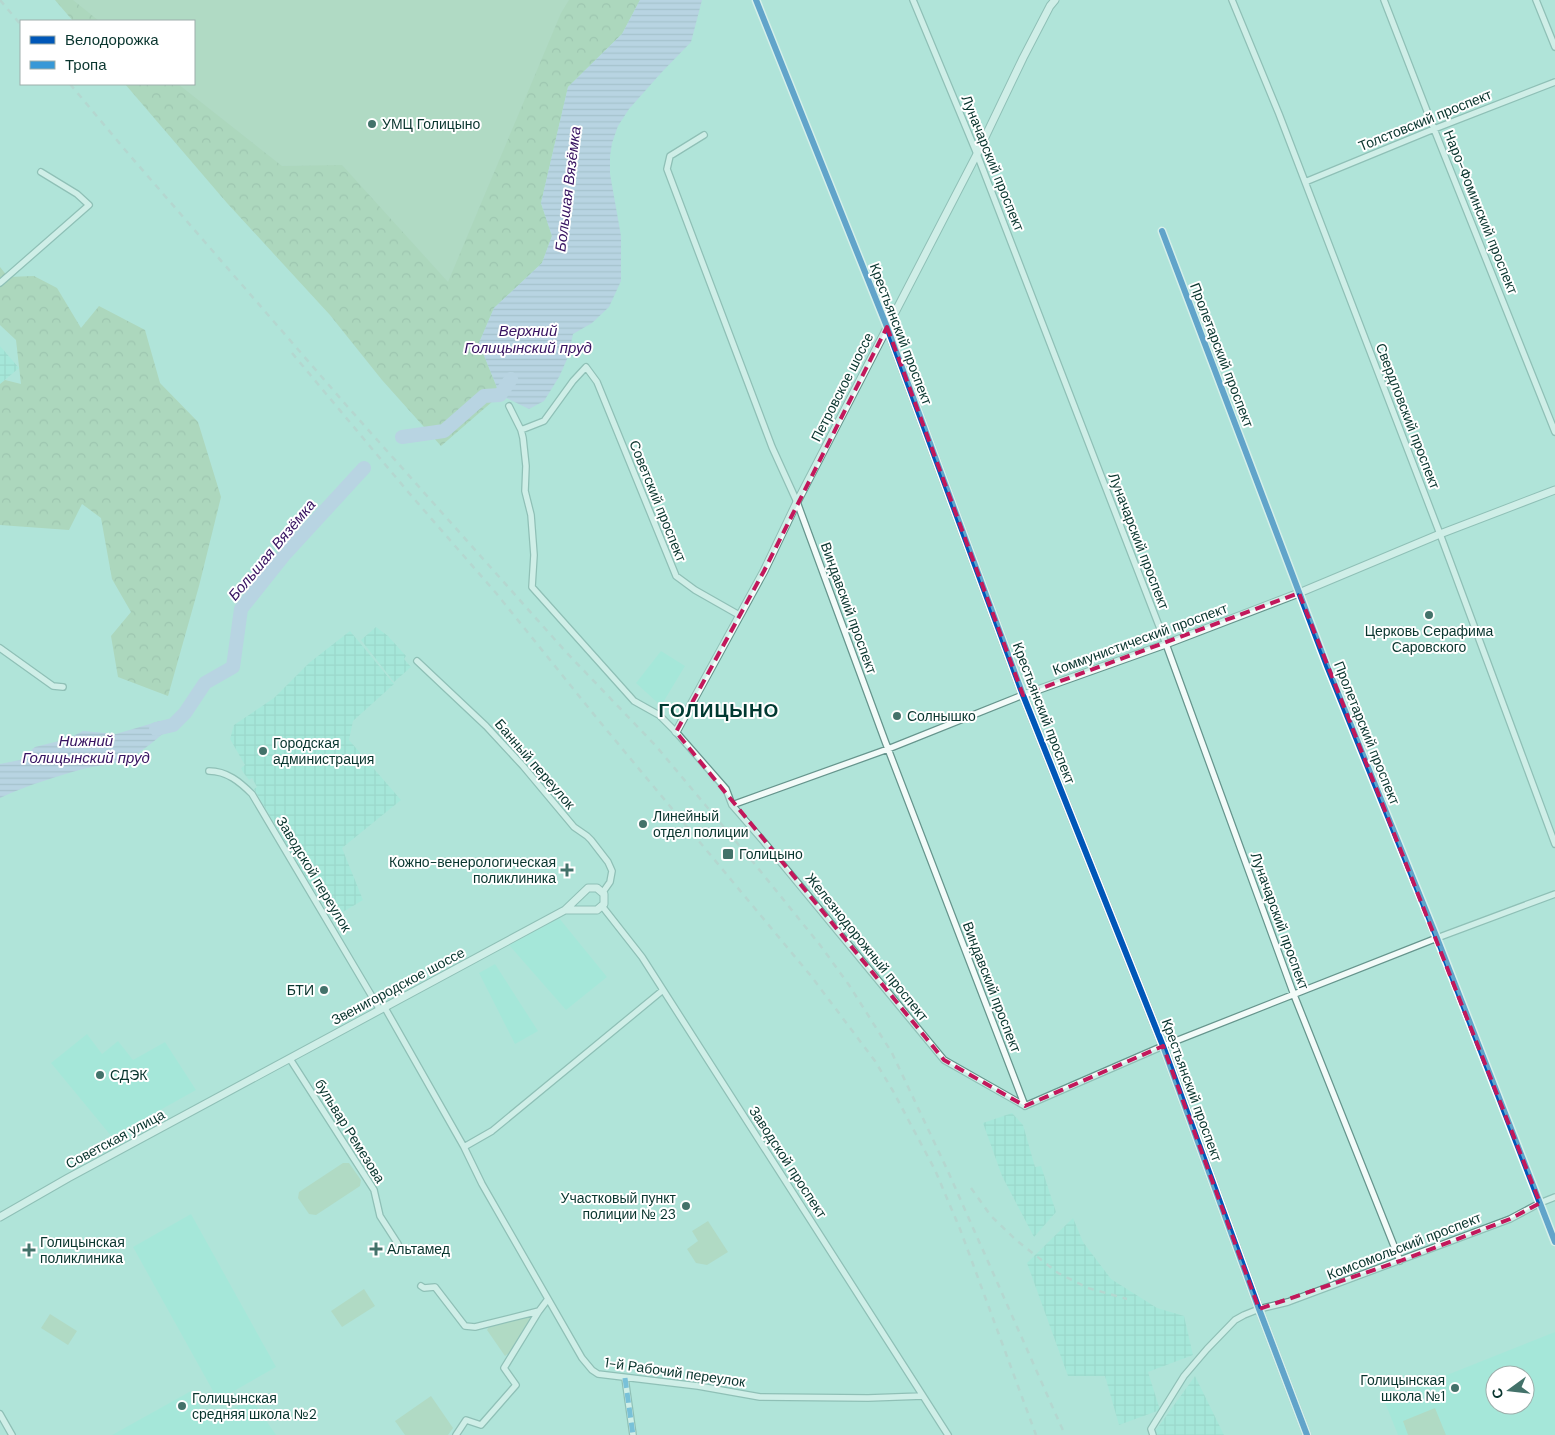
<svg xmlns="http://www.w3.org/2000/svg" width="1555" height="1435" font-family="'DM Sans',sans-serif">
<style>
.built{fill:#98ebda;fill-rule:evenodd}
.industrial{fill:url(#industrial-grid)}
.forest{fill:url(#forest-crowns)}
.park{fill:#afceac}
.water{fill:url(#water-rules)}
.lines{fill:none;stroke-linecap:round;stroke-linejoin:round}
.river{stroke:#c0c0ed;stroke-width:14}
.minor-casing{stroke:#66958d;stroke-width:8}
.tertiary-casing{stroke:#66958d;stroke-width:9}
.minor{stroke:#f3fbf9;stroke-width:5.5}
.tertiary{stroke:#f3fbf9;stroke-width:7}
.rail{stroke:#b8c8c5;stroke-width:2.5;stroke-dasharray:6 6;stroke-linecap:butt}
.quiet{stroke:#3798d7;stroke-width:5;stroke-dasharray:10 5;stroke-linecap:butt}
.cycleway-casing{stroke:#fff;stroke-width:9}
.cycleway{stroke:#0057b8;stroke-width:6}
.marked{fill:none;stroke:#c2185b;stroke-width:4;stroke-dasharray:10 6;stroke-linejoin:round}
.poi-dot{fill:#43726a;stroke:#fff;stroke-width:2}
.labels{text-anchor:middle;stroke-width:4;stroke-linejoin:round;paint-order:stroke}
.street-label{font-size:14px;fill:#09352e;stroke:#fff}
.poi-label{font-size:14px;fill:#09352e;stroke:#fff;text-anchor:start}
.water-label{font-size:15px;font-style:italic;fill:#361260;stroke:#fff}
.district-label{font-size:19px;font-weight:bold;letter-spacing:1px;fill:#003931;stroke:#fff}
</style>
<defs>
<pattern id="industrial-grid" width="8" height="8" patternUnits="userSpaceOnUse" patternTransform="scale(1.25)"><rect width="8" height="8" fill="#98ebda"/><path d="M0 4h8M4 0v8" fill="none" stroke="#82cabb"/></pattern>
<pattern id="forest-crowns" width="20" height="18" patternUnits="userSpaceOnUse" patternTransform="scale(1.25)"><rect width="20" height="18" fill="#a7c79b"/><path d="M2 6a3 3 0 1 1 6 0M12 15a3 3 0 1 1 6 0" fill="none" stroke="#86a27f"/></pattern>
<pattern id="water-rules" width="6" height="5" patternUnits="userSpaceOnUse" patternTransform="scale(1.25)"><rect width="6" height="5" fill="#c0c0ed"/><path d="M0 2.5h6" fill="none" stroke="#9a9dc0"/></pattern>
</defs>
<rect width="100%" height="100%" fill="#b0e4d9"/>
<path class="built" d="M661 651 685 666 661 706 636 683Z
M559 918 607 977 566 1010 509 945Z
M495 964 538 1031 515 1044 479 973Z
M87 1034 102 1054 118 1041 133 1060 165 1042 196 1090 112 1137 51 1063Z
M191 1214 276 1367 218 1400 133 1247Z
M1555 1332V1435H1398L1384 1400ZM1495 1375H1525V1405H1495Z
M191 1391 210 1423 251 1398 276 1435H112Z"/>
<path class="industrial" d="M0 346 19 368 0 384Z
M376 627 388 636 406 656 404 659 411 667 394 682 361 640Z
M350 631 394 684 353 721 349 740 401 800 342 848 363 900 333 918 314 886 312 887 254 789 257 787 252 778 249 780 243 772 241 768 245 765 230 739 234 725 274 698 309 663Z
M1012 1113 1023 1125 1035 1167 1041 1166 1056 1212 1034 1237 1002 1176 983 1123Z
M1073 1218 1083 1242 1111 1279 1157 1308 1184 1316 1193 1355 1148 1372 1160 1410 1119 1425 1105 1376H1068L1027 1263Z
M1195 1376 1224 1435H1157L1156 1430Z"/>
<path class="forest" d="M55 0H640L622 34 568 87 541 203 552 236 542 263 494 308 479 343 500 395 441 446 382 380 330 315 227 203 125 84H194V21H73Z
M0 267 8 277 34 276 57 288 81 328 99 306 145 330 160 383 198 422 221 497 199 586 168 696 118 677 111 636 131 612 112 579 101 518 82 504 69 530 0 525V384L5 380 21 384 16 340 0 325Z"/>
<path class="park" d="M73 0H569L561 13 448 282 342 165 282 166 178 84H194V21H99Z
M343 1163H349L361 1180 360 1186 316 1215 309 1214 298 1198 299 1192Z
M708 1221 728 1252 707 1265 696 1263 687 1249 698 1241 692 1231Z
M364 1289 375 1306 342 1327 331 1311Z
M50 1314 77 1331 68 1345 41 1328Z
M529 1315 531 1318 509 1353 505 1356 487 1330 489 1326Z
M431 1396 453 1428 448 1435H405L395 1421Z
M1435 1408 1446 1435H1408L1403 1421Z"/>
<path class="water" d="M640 0H702L691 42 661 73 629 109 618 126 612 143 610 156V174L621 236V281L609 307 592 323 573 334 568 357 559 377 544 401 529 409 500 395 479 343 494 308 542 263 552 236 541 203 568 87 622 34Z
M160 721 173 725C160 736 143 752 127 759 114 765 100 765 87 768 60 775 25 786 0 798V764L20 760 35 747 67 739 83 731 116 734Z"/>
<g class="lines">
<path class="river" d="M402 437 444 431 484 396 500 395 511 379
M156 729 173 725 185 713 205 683 233 667 241 609 285 554 364 468"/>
<defs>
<path id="minor" d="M756 0 887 327
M913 0 977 154 1166 644 1294 995 1400 1261
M1232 0 1279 114 1440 534 1555 844
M1384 0 1434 129 1555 432
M1536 0 1555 47
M704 135 670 156 667 169 772 447 797 502 885 741 1025 1106
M1305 182 1434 129 1555 82
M1162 231 1327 666 1437 938 1555 1242
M0 283 89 205 77 194 41 172
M509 406 521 430 523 438 526 466 525 491 531 515 534 555 532 587 634 701 659 715 676 732 726 789 732 805 764 842 944 1060 1025 1106
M521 430 544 421 573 381 586 367 597 382 676 576 695 590 739 615
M0 648 53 686 63 687
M417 661 486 726 523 766 574 827 587 836 591 840 608 862 612 871 610 882 603 892
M209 771C227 771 240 782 252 794L380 1010
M732 805 888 749 1023 695
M602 906 642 957 948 1435
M385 1008 464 1147 482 1184 582 1358 592 1370 598 1374 698 1386 760 1397 868 1398 923 1396
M290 1059 374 1190 380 1216 398 1244
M1025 1106 1163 1046 1437 938 1555 894
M464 1147 492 1131 663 990
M421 1286 424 1288 435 1287 465 1326 475 1327 539 1311 548 1299
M625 1378 633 1435
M0 1414 12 1435
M456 1435 466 1420 481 1425 516 1385 504 1368 539 1311
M1153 1435 1151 1429 1184 1376 1207 1349 1235 1320 1244 1315 1259 1309 1288 1302 1510 1219 1540 1203 1555 1197"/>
<path id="tertiary" d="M887 327 1023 695 1163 1046 1259 1309 1307 1435
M1023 695 1166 644 1299 593 1440 534 1555 490
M676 732 764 571 797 502 977 154 1023 58 1050 6 1055 0
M0 1217 68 1178 565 910 588 888H597L604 894V904L597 910H565"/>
</defs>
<use href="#minor" class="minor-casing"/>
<use href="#tertiary" class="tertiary-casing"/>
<use href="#minor" class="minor"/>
<use href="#tertiary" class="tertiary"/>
<path class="rail" d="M0 0 21 25
M70 84 126 151 347 406 566 652 656 746 753 862 820 945 849 985 892 1053 946 1167 1065 1435
M292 353 409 493 496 593 600 722 811 976 875 1061 893 1091 935 1170 960 1229 1036 1435
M971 1188 991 1216 1016 1240 1058 1273 1088 1288 1127 1299"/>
<path class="quiet" d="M625 1378 633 1435"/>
<defs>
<path id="cycleway" d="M756 0 887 327 1023 695 1163 1046 1259 1309 1307 1435
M1162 231 1327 666 1437 938 1555 1242"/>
</defs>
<use href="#cycleway" class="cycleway-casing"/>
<use href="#cycleway" class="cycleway"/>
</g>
<path d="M0 0H1555V1435H0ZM887 327 1023 695 1299 593 1540 1203 1510 1219 1400 1261 1259 1309 1163 1046 1025 1106 944 1060 676 732 764 571Z" fill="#b0e4d9" fill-opacity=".55" fill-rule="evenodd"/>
<path class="marked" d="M887 327 1023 695 1299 593 1540 1203 1510 1219 1400 1261 1259 1309 1163 1046 1025 1106 944 1060 676 732 764 571Z"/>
<g class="poi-dot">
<circle cx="372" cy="124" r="5"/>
<circle cx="1429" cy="615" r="5"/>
<circle cx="897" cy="716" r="5"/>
<circle cx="263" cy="751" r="5"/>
<circle cx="643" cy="824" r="5"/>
<rect x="722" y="848" width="12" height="12" rx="2.5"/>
<path d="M564.5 862.5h5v5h5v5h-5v5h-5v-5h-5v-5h5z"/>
<circle cx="324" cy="990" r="5"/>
<circle cx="100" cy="1075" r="5"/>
<circle cx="686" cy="1206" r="5"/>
<path d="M373.5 1241.5h5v5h5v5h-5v5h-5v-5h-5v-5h5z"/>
<path d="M26.5 1242.5h5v5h5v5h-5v5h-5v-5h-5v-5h5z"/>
<circle cx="1455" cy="1388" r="5"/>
<circle cx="182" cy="1406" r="5"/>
</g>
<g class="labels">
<g class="street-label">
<text transform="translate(1425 120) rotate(-22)" y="5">Толстовский проспект</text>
<text transform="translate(993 163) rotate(68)" y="5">Луначарский проспект</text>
<text transform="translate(1481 212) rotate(68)" y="5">Наро-Фоминский проспект</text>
<text transform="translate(901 334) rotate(69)" y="5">Крестьянский проспект</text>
<text transform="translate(1222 355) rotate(69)" y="5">Пролетарский проспект</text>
<text transform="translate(842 387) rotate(-63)" y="5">Петровское шоссе</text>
<text transform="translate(1408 416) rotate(69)" y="5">Свердловский проспект</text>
<text transform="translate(658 501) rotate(68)" y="5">Советский проспект</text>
<text transform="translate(1139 541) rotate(69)" y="5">Луначарский проспект</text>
<text transform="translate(849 608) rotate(70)" y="5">Виндавский проспект</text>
<text transform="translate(1140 639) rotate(-20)" y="5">Коммунистический проспект</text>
<text transform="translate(1044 713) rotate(69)" y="5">Крестьянский проспект</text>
<text transform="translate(1367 733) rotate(68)" y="5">Пролетарский проспект</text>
<text transform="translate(535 764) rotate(49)" y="5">Банный переулок</text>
<text transform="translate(314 874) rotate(59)" y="5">Заводской переулок</text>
<text transform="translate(1280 921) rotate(70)" y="5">Луначарский проспект</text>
<text transform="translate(867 947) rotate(51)" y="5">Железнодорожный проспект</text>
<text transform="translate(398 986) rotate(-28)" y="5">Звенигородское шоссе</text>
<text transform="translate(992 987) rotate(69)" y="5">Виндавский проспект</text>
<text transform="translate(1192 1090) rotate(70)" y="5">Крестьянский проспект</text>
<text transform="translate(350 1131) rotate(58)" y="5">бульвар Ремезова</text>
<text transform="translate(115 1139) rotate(-28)" y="5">Советская улица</text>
<text transform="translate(788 1162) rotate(57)" y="5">Заводской проспект</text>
<text transform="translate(1404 1246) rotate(-21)" y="5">Комсомольский проспект</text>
<text transform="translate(675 1372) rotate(8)" y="5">1-й Рабочий переулок</text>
</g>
<g class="poi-label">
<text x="382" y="129">УМЦ Голицыно</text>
<text x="1429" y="636" text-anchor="middle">Церковь Серафима<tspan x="1429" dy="16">Саровского</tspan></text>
<text x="907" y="721">Солнышко</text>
<text x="273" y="748">Городская<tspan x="273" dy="16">администрация</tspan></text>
<text x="653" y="821">Линейный<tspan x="653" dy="16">отдел полиции</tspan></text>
<text x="739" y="859">Голицыно</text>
<text x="556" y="867" text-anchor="end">Кожно-венерологическая<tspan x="556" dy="16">поликлиника</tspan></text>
<text x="314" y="995" text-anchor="end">БТИ</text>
<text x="110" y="1080">СДЭК</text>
<text x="676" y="1203" text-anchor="end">Участковый пункт<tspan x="676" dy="16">полиции № 23</tspan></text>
<text x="40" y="1247">Голицынская<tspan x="40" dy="16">поликлиника</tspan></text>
<text x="387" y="1254">Альтамед</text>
<text x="1445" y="1385" text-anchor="end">Голицынская<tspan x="1445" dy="16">школа №1</tspan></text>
<text x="192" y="1403">Голицынская<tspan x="192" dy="16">средняя школа №2</tspan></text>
</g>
<g class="water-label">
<text transform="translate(568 189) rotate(-83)" y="5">Большая Вязёмка</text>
<text x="528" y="336">Верхний<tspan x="528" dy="17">Голицынский пруд</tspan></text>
<text transform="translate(272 550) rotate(-50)" y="5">Большая Вязёмка</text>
<text x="86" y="746">Нижний<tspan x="86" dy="17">Голицынский пруд</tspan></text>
</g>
<g class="district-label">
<text x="719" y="717">ГОЛИЦЫНО</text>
</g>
</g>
<rect x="20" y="20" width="175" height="65" fill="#ffffff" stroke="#9daeab"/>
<rect x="30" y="36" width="25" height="8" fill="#0057b8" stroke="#9daeab"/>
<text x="65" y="45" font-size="15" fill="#09352e">Велодорожка</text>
<rect x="30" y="61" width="25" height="8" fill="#3798d7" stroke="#9daeab"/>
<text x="65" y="70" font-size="15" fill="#09352e">Тропа</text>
<g transform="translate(1510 1390) rotate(255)"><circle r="24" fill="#ffffff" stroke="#9daeab"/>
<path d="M0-4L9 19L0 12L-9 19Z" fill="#43726a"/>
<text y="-8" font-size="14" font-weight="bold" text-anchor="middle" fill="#09352e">С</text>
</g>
</svg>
